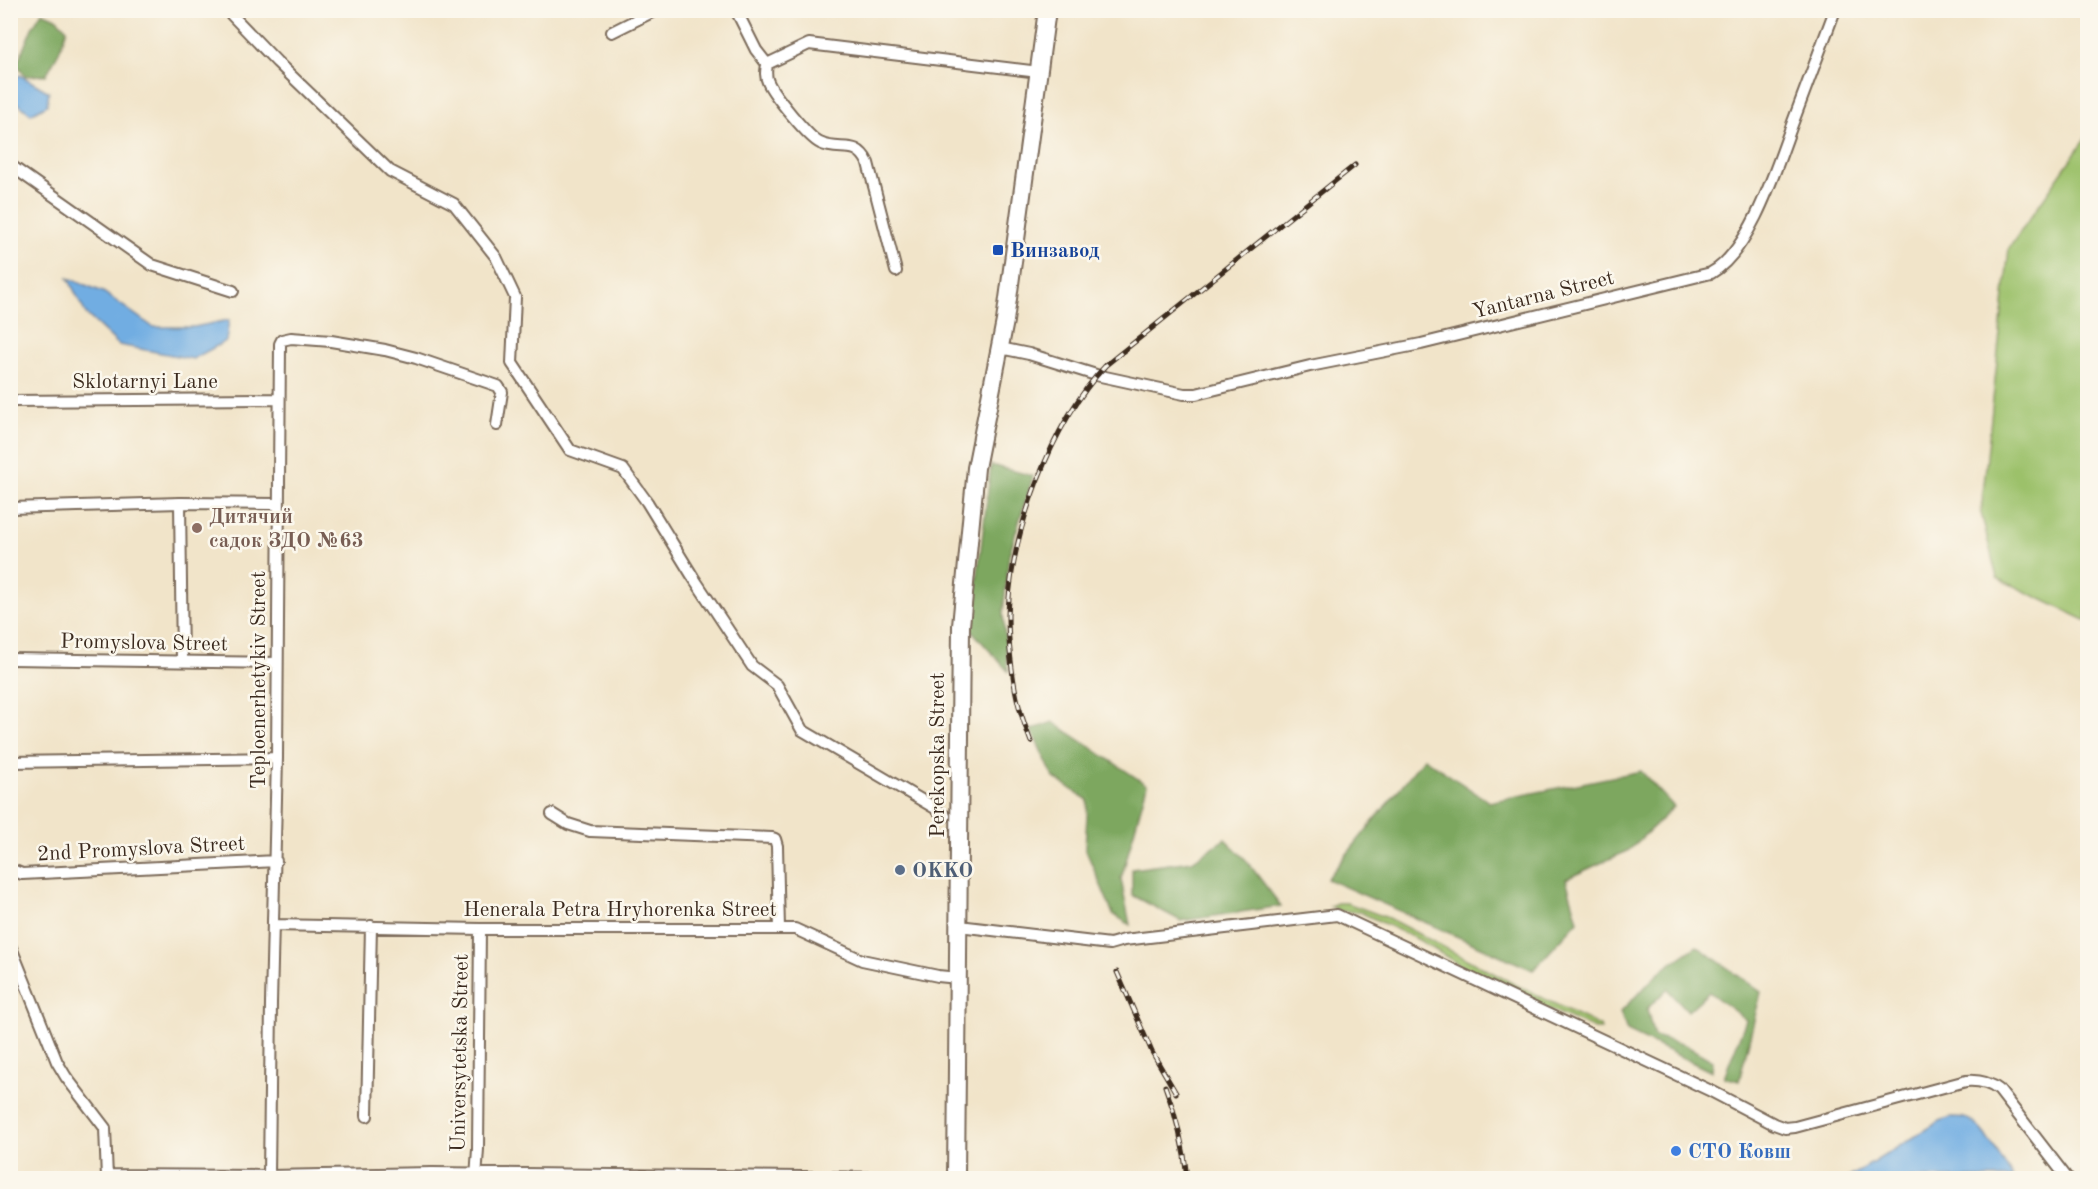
<svg xmlns="http://www.w3.org/2000/svg" width="2098" height="1189" font-family="'Old Standard TT',serif">
<style>
.green{fill:#9cc16b;stroke:#6c7644;stroke-width:1.5}
.forest{fill:#7da75f;stroke:#5c683e;stroke-width:1.5}
.water{fill:#71ade2;stroke:#566c80;stroke-width:1.5}
.lines{fill:none;stroke-linecap:round;stroke-linejoin:round}
.minor-casing{stroke:#7b6b5a;stroke-width:14}
.primary-casing{stroke:#7b6b5a;stroke-width:20}
.minor{stroke:#fff;stroke-width:10}
.primary{stroke:#fff;stroke-width:16}
.rail-casing{stroke:#3b2a1e;stroke-width:5}
.rail{stroke:#fbf7ec;stroke-width:3;stroke-dasharray:9;stroke-linecap:butt}
.transit-dot{fill:#1a4fb4;stroke:#fbf7ec;stroke-width:2}
.education-dot{fill:#8d6e63;stroke:#fbf7ec;stroke-width:2}
.service-dot{fill:#5c6f8a;stroke:#fbf7ec;stroke-width:2}
.shop-dot{fill:#3f7fe0;stroke:#fbf7ec;stroke-width:2}
.labels{text-anchor:middle;stroke-width:5;stroke-linejoin:round;paint-order:stroke}
.transit-label{font-size:21px;font-weight:bold;fill:#164399;stroke:#fbf7ec;text-anchor:start}
.street-label{font-size:21px;fill:#3b2a1e;stroke:#fbf7ec}
.education-label{font-size:21px;font-weight:bold;fill:#785e54;stroke:#fbf7ec;text-anchor:start}
.service-label{font-size:21px;font-weight:bold;fill:#4e5e75;stroke:#fbf7ec;text-anchor:start}
.shop-label{font-size:21px;font-weight:bold;fill:#366cbe;stroke:#fbf7ec;text-anchor:start}
</style>
<rect width="100%" height="100%" fill="#fbf7ec"/>
<filter id="ink" filterUnits="userSpaceOnUse"><feTurbulence type="fractalNoise" baseFrequency=".0167" numOctaves="2"/><feDisplacementMap in="SourceGraphic" scale="12" xChannelSelector="R" yChannelSelector="G"/><feConvolveMatrix kernelMatrix="1 2 1 2 8 2 1 2 1" color-interpolation-filters="sRGB"/></filter>
<filter id="wash" filterUnits="userSpaceOnUse"><feTurbulence type="fractalNoise" baseFrequency=".008" numOctaves="4" result="noise"/><feDisplacementMap in="SourceGraphic" scale="24" xChannelSelector="R" yChannelSelector="G"/><feGaussianBlur stdDeviation="1.35" result="paint"/><feColorMatrix in="noise" values="0 0 0 0 0 0 0 0 0 0 0 0 0 0 0 0 0 1.4 0 .05"/><feComposite in="paint" operator="in"/></filter>
<g filter="url(#wash)">
<rect width="100%" height="100%" fill="#f1e4c9"/>
<path class="green" d="M2087 136V621L1997 578 1981 513 2009 248Z
M1337 903H1347L1388 918 1514 984 1600 1026 1601 1029H1595L1488 982 1419 940 1360 912 1340 911 1330 906Z"/>
<path class="forest" d="M42 12 56 18 67 29 59 52 46 75 25 76 17 64 32 28Z
M991 465 1033 476 1009 555 1003 614 1008 671 971 630Z
M1053 722 1147 785 1121 879 1130 925 1113 914 1085 848 1088 800 1054 778 1031 730Z
M1424 758 1489 802 1641 771 1674 807 1629 850 1566 879 1578 921 1533 970 1327 879Z
M1225 839 1246 860 1281 906 1181 921 1132 895V869L1192 861Z
M1697 946 1761 992 1739 1081 1724 1077 1746 1020 1709 992 1688 1011 1667 989 1647 1009 1654 1036 1685 1045 1713 1061 1712 1072 1627 1031 1620 1012 1662 970Z"/>
<path class="water" d="M20 75 49 92 47 105 31 114 11 98V79Z
M68 278 103 292 153 327H194L229 320 226 341 193 359 119 345 86 314Z
M1951 1117C1960 1117 1967 1117 1974 1123 1988 1134 2004 1163 2013 1178H1848L1940 1121Z"/>
</g>
<g filter="url(#ink)">
<g class="lines">
<defs>
<path id="minor" d="M227 10 277 62 390 171 454 204 496 257 515 297 512 363 570 450 623 469 647 502 693 577 752 666 777 685 802 730 935 808 945 816
M736 10 756 50 767 64
M612 32 656 10
M767 64 809 44 1039 72
M767 64C766 71 765 76 768 82 773 94 809 138 820 143 840 153 856 138 868 163L896 271
M10 165 152 265 233 291
M1000 348 1029 354 1096 375 1184 394H1196L1310 366 1421 344 1711 273C1751 251 1777 165 1793 122 1807 85 1821 48 1835 10
M10 401 279 399
M180 503 182 662
M10 508 180 503 278 504
M10 659 277 663
M10 762 277 758
M552 814 568 824 590 831 772 838 775 839 777 846 779 929
M10 869 22 874 276 861
M273 925 480 929H795L862 960 938 976 958 978
M959 926 1110 944 1124 940 1337 915 1711 1091 1774 1124 1785 1128 1795 1127 1966 1081C1979 1080 1989 1082 1999 1090L2067 1178
M10 945 57 1062 66 1077 105 1128 107 1178
M367 1116 371 926
M107 1175 269 1176 432 1173 891 1178
M269 1176 271 1003 277 758 280 344 282 340 291 338 331 341 385 350 416 358 498 386 502 392 497 425
M476 1178 478 1149 480 929"/>
<path id="primary" d="M956 1178 961 626 976 468 1005 321 1047 10"/>
</defs>
<use href="#minor" class="minor-casing"/>
<use href="#primary" class="primary-casing"/>
<use href="#minor" class="minor"/>
<use href="#primary" class="primary"/>
<defs>
<path id="rail" d="M1031 742C1026 728 1020 713 1017 698 1012 676 1008 639 1008 616 1010 534 1050 425 1106 365L1355 165
M1117 972 1152 1052 1176 1093
M1165 1086C1176 1115 1184 1147 1187 1178"/>
</defs>
<use href="#rail" class="rail-casing"/>
<use href="#rail" class="rail"/>
</g>
</g>
<rect class="transit-dot" x="992" y="244" width="12" height="12" rx="3"/>
<circle class="education-dot" cx="197" cy="528" r="6"/>
<circle class="service-dot" cx="900" cy="870" r="6"/>
<circle class="shop-dot" cx="1676" cy="1151" r="6"/>
<g class="labels">
<g class="transit-label">
<text x="1010" y="257">Винзавод</text>
</g>
<g class="street-label">
<text transform="translate(1543 294) rotate(-14)" y="7">Yantarna Street</text>
<text x="145" y="388">Sklotarnyi Lane</text>
<text transform="translate(144 642) rotate(1)" y="7">Promyslova Street</text>
<text transform="translate(258 680) rotate(-90)" y="7">Teploenerhetykiv Street</text>
<text transform="translate(937 755) rotate(-90)" y="7">Perekopska Street</text>
<text transform="translate(141 848) rotate(-3)" y="7">2nd Promyslova Street</text>
<text x="620" y="916">Henerala Petra Hryhorenka Street</text>
<text transform="translate(459 1053) rotate(-89)" y="7">Universytetska Street</text>
</g>
<g class="education-label">
<text x="209" y="523">Дитячий<tspan x="209" dy="24">садок ЗДО №63</tspan></text>
</g>
<g class="service-label">
<text x="912" y="877">OKKO</text>
</g>
<g class="shop-label">
<text x="1688" y="1158">СТО Ковш</text>
</g>
</g>
<rect width="2098" height="1189" fill="none" stroke="#fbf7ec" stroke-width="36"/>
</svg>
